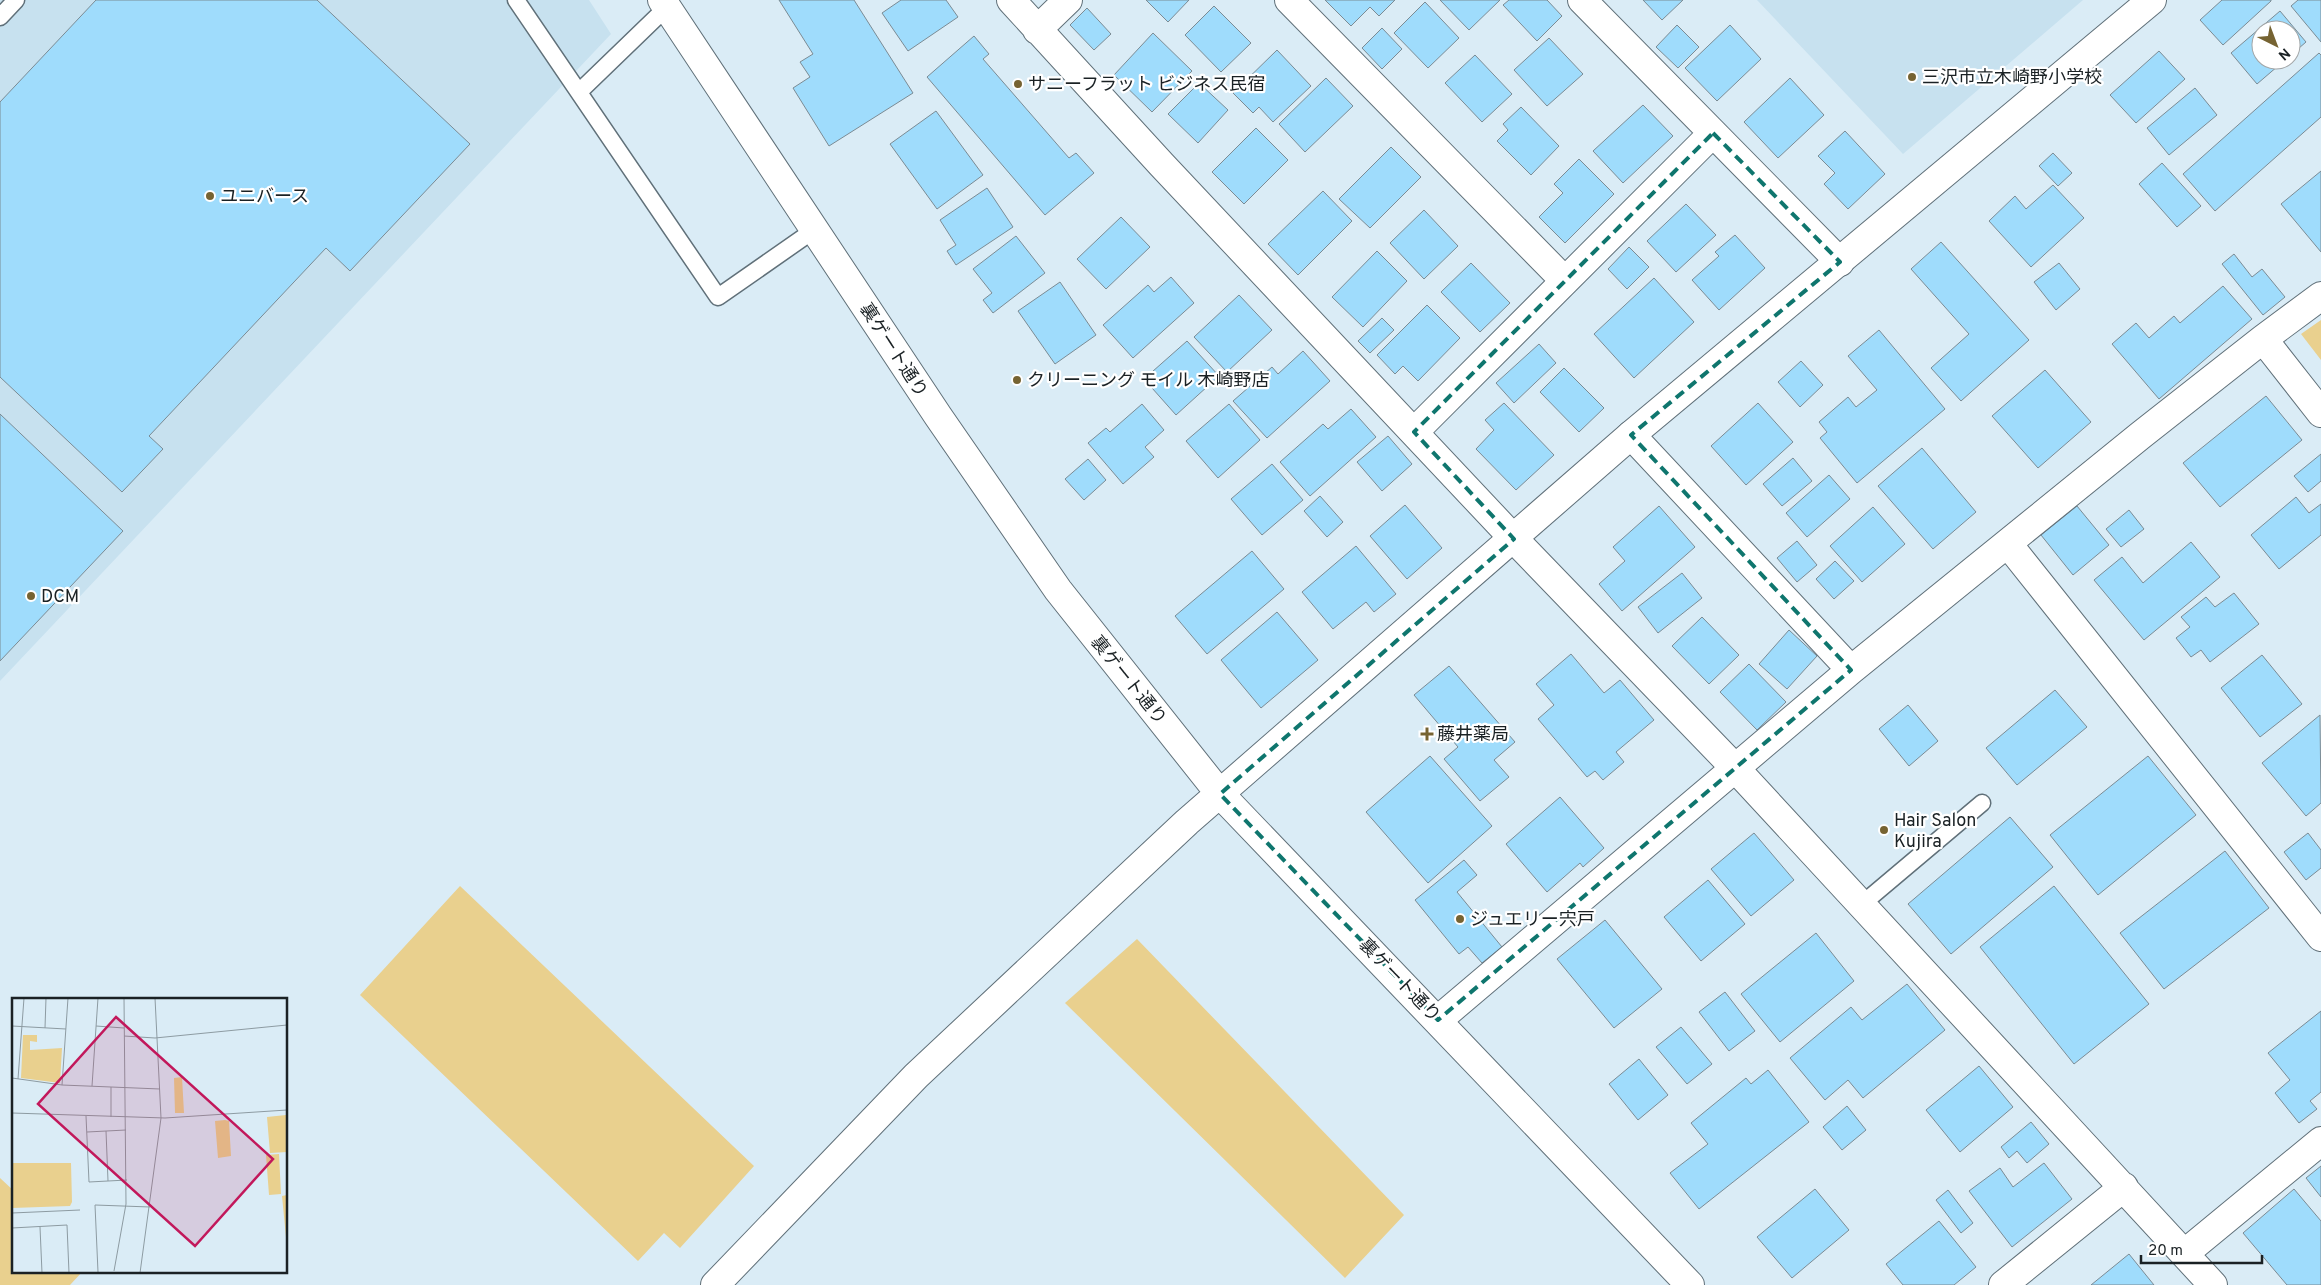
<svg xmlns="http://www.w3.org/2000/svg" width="2321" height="1285" font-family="Overpass,'Noto Sans JP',sans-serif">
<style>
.built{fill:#c7e1ef}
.green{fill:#e9d08e}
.building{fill:#9fdcfc;stroke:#7b8b94}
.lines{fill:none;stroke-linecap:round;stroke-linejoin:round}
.service-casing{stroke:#607079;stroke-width:19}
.minor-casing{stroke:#607079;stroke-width:30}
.tertiary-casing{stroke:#607079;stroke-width:30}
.service{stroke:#fff;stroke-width:16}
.minor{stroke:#fff;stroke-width:28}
.tertiary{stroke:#fff;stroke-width:28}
.marked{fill:none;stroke:#0f766e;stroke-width:4;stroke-dasharray:10 6;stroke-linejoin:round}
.poi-dot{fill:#766332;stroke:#fff;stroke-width:2}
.labels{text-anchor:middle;stroke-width:4.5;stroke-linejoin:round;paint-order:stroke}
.poi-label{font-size:18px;fill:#1a2124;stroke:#fff;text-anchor:start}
.street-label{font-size:18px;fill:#1a2124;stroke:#fff}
.inset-road{fill:none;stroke:#8d9ba2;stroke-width:1}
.view{fill:#c2185b;fill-opacity:0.15;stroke:#c2185b;stroke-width:2.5}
.inset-edge{fill:none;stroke:#1a2124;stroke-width:2.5}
</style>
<rect width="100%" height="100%" fill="#daecf6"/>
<path class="built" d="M0 0H589L611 34 0 681Z
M1757 0H2083L1903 154Z"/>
<path class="green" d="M2321 320V360L2301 334Z
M460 886 754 1166 680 1248 664 1233 638 1261 360 995Z
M1137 939 1404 1215 1345 1278 1065 1003Z
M0 1178 14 1191V1271H83L70 1285H0Z"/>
<path class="building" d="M96 0H317L470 144 350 271 326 248 149 436 163 449 122 492 0 377V102Z
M779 0H854L913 93 829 146 793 88 810 77 800 62 813 54Z
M901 0H946L958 17 908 51 882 13Z
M1146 0H1189L1168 22Z
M1325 0H1395L1379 16 1370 7 1351 26Z
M1440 0H1500L1469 30Z
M1509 0H1547L1562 16 1537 41 1503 5Z
M1643 0H1683L1662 20Z
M2222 0H2271V1L2223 45 2200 20Z
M2298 0H2321V42L2291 6Z
M1425 2 1459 38 1428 68 1394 33Z
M1214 6 1251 43 1221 72 1185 35Z
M1087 8 1111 34 1094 50 1070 25Z
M2280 11 2306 42 2291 55V30H2261V60H2285L2257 84 2231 53Z
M1677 25 1699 47 1678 68 1656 47Z
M1730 25 1761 59 1717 101 1685 68Z
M1382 28 1402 49 1382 69 1362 48Z
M1153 33 1192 71 1152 112 1114 75Z
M974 36 989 54 983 59 1069 158 1076 153 1094 173 1045 215 927 77Z
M1549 38 1583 74 1547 106 1514 70Z
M1277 50 1311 86 1273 122 1259 107 1253 113 1233 93Z
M2159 51 2185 79 2136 123 2110 95Z
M2319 53 2321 55V117L2215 211 2183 174Z
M1475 55 1512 94 1482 122 1445 83Z
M1326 78 1353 106 1305 152 1279 124Z
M1790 78 1824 115 1778 158 1744 122Z
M1199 83 1228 110 1198 143 1168 114Z
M2195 88 2217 115 2169 155 2147 128Z
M1643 105 1673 136 1623 183 1593 151Z
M1521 107 1559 146 1531 175 1497 141 1508 130 1503 124Z
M936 111 983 175 937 209 890 144Z
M1256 128 1288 160 1244 204 1212 172Z
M1845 131 1885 174 1848 209 1824 184 1835 173 1818 156Z
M1391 147 1421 177 1370 228 1339 199Z
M2053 153 2072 173 2058 186 2039 166Z
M1579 159 1614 194 1565 243 1539 217 1563 193 1554 184Z
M2162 163 2201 206 2177 227 2139 184Z
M2321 171V252L2281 204Z
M2053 185 2084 218 2031 267 1989 221 2015 196 2026 209Z
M987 188 1013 227 956 265 947 251 956 245 940 220Z
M1323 191 1352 221 1298 275 1268 244Z
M1686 204 1716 235 1676 272 1647 241Z
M1424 210 1458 246 1424 279 1390 243Z
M1121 217 1150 247 1106 289 1077 259Z
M1735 235 1765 268 1719 310 1692 280 1719 256 1715 252Z
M1016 236 1045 273 993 313 983 300 992 293 973 269Z
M1941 242 2029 340 1961 401 1931 368 1969 334 1911 269Z
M1629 247 1649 267 1627 289 1608 269Z
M1377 251 1407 281 1363 327 1332 297Z
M2234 254 2252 277 2262 269 2285 297 2263 315 2222 264Z
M1471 263 1510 303 1480 332 1441 292Z
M2059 263 2080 289 2056 310 2034 282Z
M1171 277 1194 303 1133 358 1103 325 1148 285 1154 292Z
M1654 278 1694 322 1634 378 1594 334Z
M1060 282 1096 335 1055 364 1018 311Z
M2223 286 2252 319 2159 399 2112 344 2136 323 2149 338 2174 316 2180 323Z
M1239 295 1272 330 1227 372 1194 337Z
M1427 305 1460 338 1418 381 1403 366 1395 374 1377 355Z
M1382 318 1394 330 1370 353 1358 341Z
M1879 330 1945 409 1857 483 1820 438 1827 432 1819 422 1848 397 1856 407 1877 390 1848 356Z
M1187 341 1219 376 1176 415 1144 379Z
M1539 344 1556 363 1514 403 1496 383Z
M1303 351 1330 381 1267 438 1233 401 1272 367 1278 374Z
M1801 361 1823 385 1800 407 1778 382Z
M1564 368 1604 408 1579 432 1540 392Z
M2045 370 2091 422 2038 468 1992 416Z
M2266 396 2302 440 2220 507 2183 463Z
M1504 403 1554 455 1516 490 1476 449 1494 430 1485 420Z
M1758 403 1793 442 1746 485 1711 446Z
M1142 404 1164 430 1145 447 1154 457 1123 484 1088 443 1106 428 1110 432Z
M1229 404 1260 440 1218 478 1186 441Z
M1351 409 1376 437 1310 496 1280 462 1323 424 1328 429Z
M0 414 123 531 0 661Z
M1388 436 1412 464 1382 491 1357 462Z
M1922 448 1976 512 1933 549 1878 486Z
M2321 454V481L2308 492 2294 476Z
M1793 458 1812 481 1782 506 1763 484Z
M1088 459 1106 480 1084 500 1065 479Z
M1272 464 1303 500 1262 535 1231 499Z
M1829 475 1850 499 1807 537 1786 513Z
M1320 496 1343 522 1327 537 1304 511Z
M2296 497 2309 513 2321 504V535L2279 569 2251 535Z
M1405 505 1442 548 1407 579 1370 536Z
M1659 506 1695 547 1622 611 1599 584 1625 561 1613 547Z
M2077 506 2109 545 2073 575 2041 535Z
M1873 507 1905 544 1862 582 1830 546Z
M2129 510 2144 529 2121 547 2106 529Z
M1797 541 1817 565 1797 582 1777 558Z
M2191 542 2220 577 2144 640 2094 580 2122 557 2143 583Z
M1356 546 1396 594 1374 612 1366 602 1333 629 1302 592Z
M1252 551 1284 589 1207 654 1175 616Z
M1835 561 1854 581 1834 599 1816 579Z
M1682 573 1702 598 1658 633 1638 607Z
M2234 593 2259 624 2210 662 2201 650 2191 657 2176 638 2190 627 2181 617 2206 597 2215 607Z
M1277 612 1318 660 1261 708 1221 660Z
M1702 617 1739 655 1709 684 1672 646Z
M1789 630 1817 656 1787 689 1759 664Z
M1571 654 1604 693 1620 680 1654 720 1616 752 1624 762 1603 780 1595 771 1587 777 1538 719 1554 705 1536 684Z
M2262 655 2302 704 2260 737 2221 688Z
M1749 664 1786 702 1757 730 1720 692Z
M1449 666 1515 742 1494 760 1509 777 1480 801 1444 759 1458 747 1414 695Z
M2055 690 2087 727 2017 785 1986 748Z
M1908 705 1938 741 1909 766 1879 729Z
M2320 715 2321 803 2306 816 2262 763Z
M1430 756 1492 826 1428 883 1366 812Z
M2148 756 2196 815 2098 895 2050 835Z
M1560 797 1604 848 1583 867 1580 863 1547 892 1506 844Z
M2010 817 2053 867 1951 954 1908 904Z
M1754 833 1794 880 1751 916 1711 869Z
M2308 833 2321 850V868L2306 880 2284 852Z
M2225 851 2269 908 2164 989 2120 933Z
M1464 860 1477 875 1457 892 1502 947 1482 963 1468 947 1459 954 1415 900Z
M1708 880 1745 924 1701 961 1664 917Z
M2054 886 2149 1004 2074 1064 1980 947Z
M1605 920 1662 989 1614 1028 1557 959Z
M1816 933 1854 981 1780 1042 1741 994Z
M1907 984 1945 1030 1863 1098 1848 1080 1825 1100 1790 1058 1851 1007 1862 1020Z
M1725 992 1755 1031 1729 1051 1699 1012Z
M2321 1011V1092L2310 1101 2317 1109 2299 1123 2275 1093 2290 1080 2268 1053Z
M1681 1027 1712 1064 1687 1084 1656 1047Z
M1639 1059 1668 1095 1638 1120 1609 1084Z
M1979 1066 2013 1107 1960 1152 1926 1110Z
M1768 1070 1809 1122 1699 1209 1670 1173 1708 1144 1691 1123 1746 1078 1751 1084Z
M1847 1106 1866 1130 1842 1150 1823 1127Z
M2031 1122 2049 1144 2027 1163 2017 1151 2009 1158 2001 1147Z
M2044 1163 2072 1199 2012 1247 1969 1191 2000 1168 2013 1187Z
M2321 1166V1197L2306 1178Z
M1815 1189 1849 1230 1792 1278 1757 1237Z
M2294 1189 2321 1221V1285H2287L2243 1233Z
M1948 1190 1973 1223 1961 1233 1936 1200Z
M1939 1221 1976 1267 1954 1285H1903L1886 1264Z
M2129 1254 2154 1285H2091Z"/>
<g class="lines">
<defs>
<path id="service" d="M516 0 718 297 814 230
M0 17 16 0
M579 92 667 7
M1861 905 1982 803"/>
<path id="minor" d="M1011 0 1162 165 1514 539 1735 768 2213 1285
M1289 0 1565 281
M1582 0 1840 262
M1037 30 1068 0
M2263 339 2321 413
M1414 432 1713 133
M1631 435 1851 670
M2008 544 2321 937
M1438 1020 1851 670 2141 435 2263 339 2321 296
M2185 1253 2321 1141
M2003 1285 2124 1187"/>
<path id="tertiary" d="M662 0 938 416 1058 590 1220 794 1690 1285
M715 1285 916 1076 1187 822 1631 435 2152 0"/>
</defs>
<use href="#service" class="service-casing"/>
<use href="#minor" class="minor-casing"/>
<use href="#tertiary" class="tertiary-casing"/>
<use href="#service" class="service"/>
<use href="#minor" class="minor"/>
<use href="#tertiary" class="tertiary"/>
</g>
<path class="marked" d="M1713 133 1840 262 1631 435 1851 670 1438 1020 1220 794 1514 539 1414 432Z"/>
<g class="poi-dot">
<circle cx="1912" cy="77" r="5"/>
<circle cx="1018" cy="84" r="5"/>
<circle cx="210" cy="196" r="5"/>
<circle cx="1017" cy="380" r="5"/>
<circle cx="31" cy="596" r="5"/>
<path d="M1424.5 726.5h5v5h5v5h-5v5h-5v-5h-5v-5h5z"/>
<circle cx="1884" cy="830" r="5"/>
<circle cx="1460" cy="919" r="5"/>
</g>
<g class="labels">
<g class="poi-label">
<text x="1922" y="83">三沢市立木崎野小学校</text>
<text x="1028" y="90">サニーフラット ビジネス民宿</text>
<text x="220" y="202">ユニバース</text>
<text x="1027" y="386">クリーニング モイル 木崎野店</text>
<text x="41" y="602">DCM</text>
<text x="1437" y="740">藤井薬局</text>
<text x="1894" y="826">Hair Salon<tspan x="1894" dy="21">Kujira</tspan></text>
<text x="1470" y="925">ジュエリー宍戸</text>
</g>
<g class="street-label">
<text transform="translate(894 350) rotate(57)" y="6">裏ゲート通り</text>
<text transform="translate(1129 680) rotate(51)" y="6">裏ゲート通り</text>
<text transform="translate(1400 980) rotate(46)" y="6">裏ゲート通り</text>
</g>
</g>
<g transform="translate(12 998)">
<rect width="275" height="275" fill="#daecf6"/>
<path d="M11 37H25V44L18 43V52L50 50 48 85 9 80ZM170 79 172 115H163L162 80ZM274 117 275 154 258 155 255 119ZM213 122 217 123 219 158 206 160 203 123ZM267 156 269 196 257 197 254 157ZM0 165H59L60 204 58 208 0 210ZM275 197V239H274L270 198Z" fill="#e9d08e"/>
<path class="inset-road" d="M0 28 54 31M84 28 112 30M33 30 34 0M112 38 143 40 275 27M0 80 50 87 148 91M6 81 12 0M50 87 56 0M80 88 86 0M99 89V119M0 115 153 120 275 112M74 118 77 184 115 182M94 133 96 183M75 134 114 132M0 215 68 212M28 229 30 275M0 230 55 227 57 275M102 273 114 206 112 0M86 274 83 207 138 209M82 275H110M128 275 149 120 143 0"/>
<path class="view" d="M104 19 261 161 183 248 26 106Z"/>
<rect width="275" height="275" class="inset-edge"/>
</g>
<g transform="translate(2276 45) rotate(138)"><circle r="24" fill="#ffffff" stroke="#a3a6a7"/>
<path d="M0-4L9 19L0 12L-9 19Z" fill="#766332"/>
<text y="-8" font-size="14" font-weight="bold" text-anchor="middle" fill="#1a2124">N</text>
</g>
<path d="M2141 1255v8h121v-8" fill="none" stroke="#1a2124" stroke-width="2.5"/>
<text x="2148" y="1255" font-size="15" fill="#1a2124" stroke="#ffffff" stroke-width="4" paint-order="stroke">20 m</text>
</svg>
